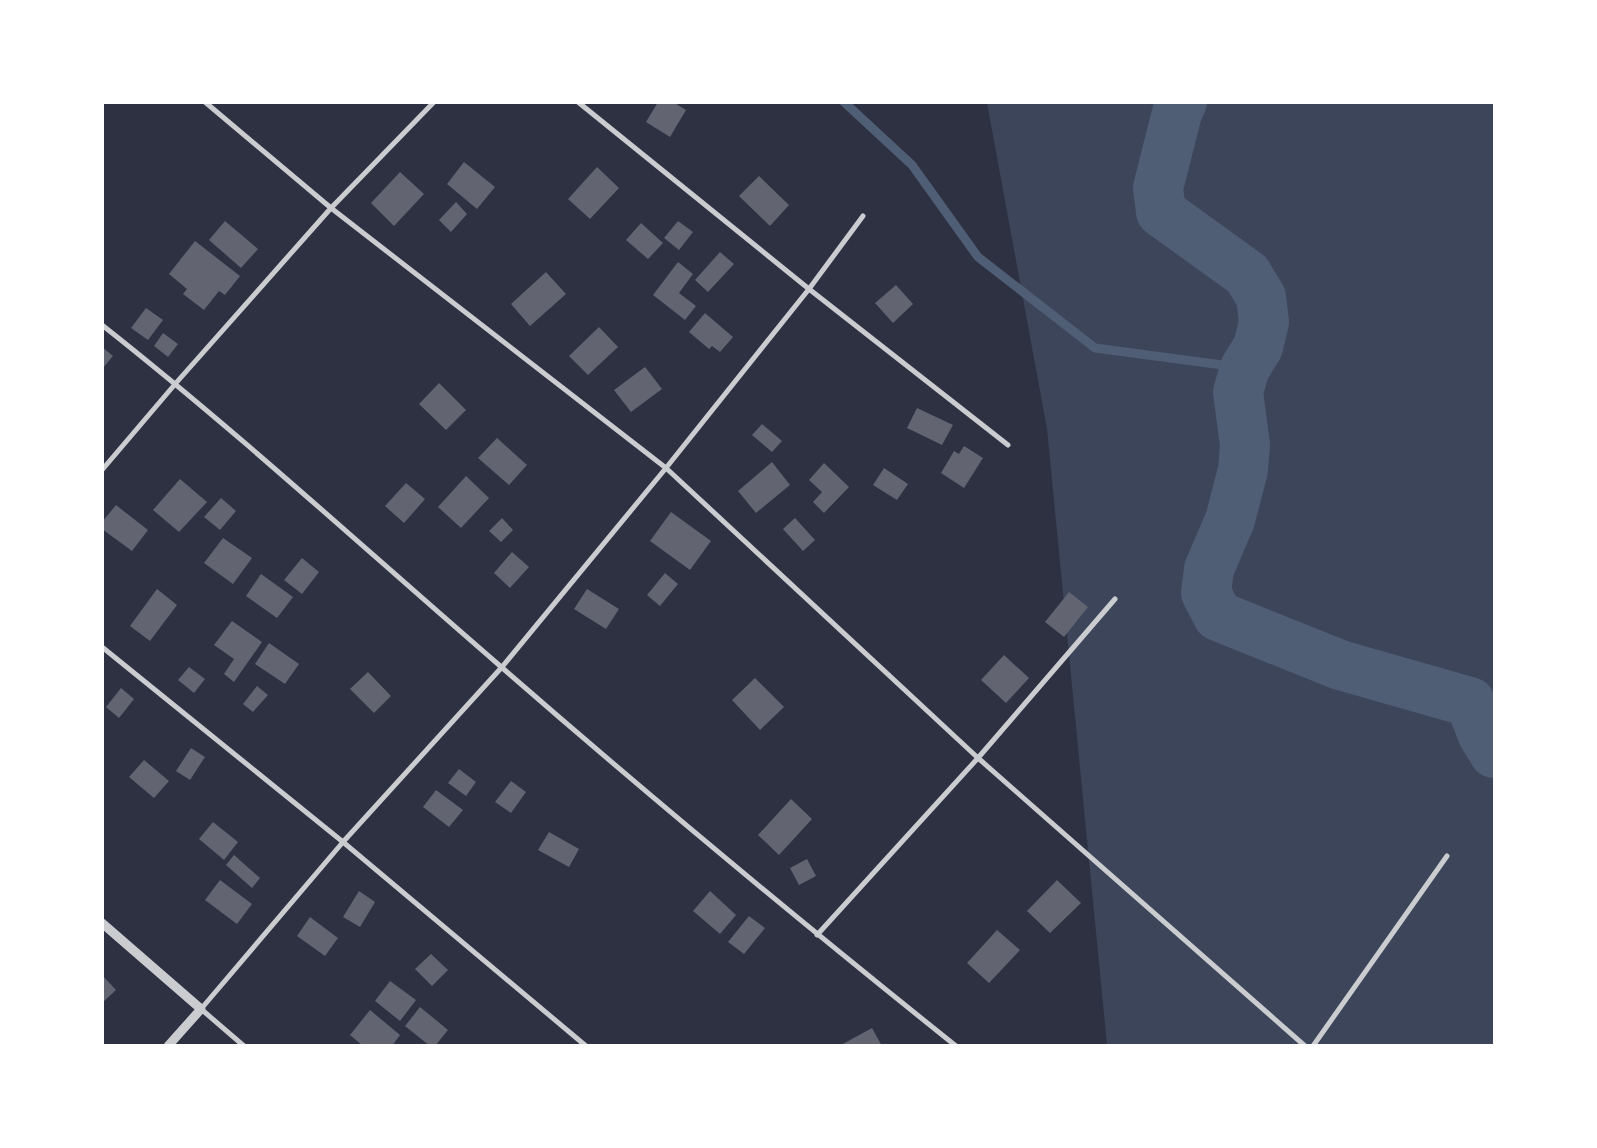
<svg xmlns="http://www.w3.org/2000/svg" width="1597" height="1148" font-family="'Noto Sans',sans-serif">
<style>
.green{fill:#3c4559}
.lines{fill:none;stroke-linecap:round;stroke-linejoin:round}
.stream{stroke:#4f5d75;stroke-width:9}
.river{stroke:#4f5d75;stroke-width:50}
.building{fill:#626471}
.minor{stroke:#caccd0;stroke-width:5}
.tertiary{stroke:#caccd0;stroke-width:9}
</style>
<rect width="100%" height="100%" fill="#2d3142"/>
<path class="green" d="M987 103H1494V1045H1107L1047 429Z"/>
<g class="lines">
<path class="stream" d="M844 102 912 165 978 257 1095 348 1245 368"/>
<path class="river" d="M1182 102 1177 113 1158 188 1161 212 1247 274 1261 297 1264 322 1258 347 1245 368 1238 392 1245 445 1243 470 1230 520 1209 569 1206 593 1218 616 1340 665 1470 702 1483 735 1494 753"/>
</g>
<path class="building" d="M658 102H673L686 110 670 137 646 122Z
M464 162 495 187 477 209 447 184Z
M597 167 619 188 590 219 568 199Z
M400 172 424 194 394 226 371 203Z
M759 176 789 205 770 226 739 196Z
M456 202 467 214 451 232 439 220Z
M225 221 258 249 241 268 209 240Z
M678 221 693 232 679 250 664 238Z
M641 223 663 243 648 259 626 240Z
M195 241 240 276 225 295 219 291 204 310 183 294 187 289 169 274Z
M720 252 734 264 708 292 695 280Z
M678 262 693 274 679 293 696 306 685 320 653 295Z
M546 272 566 294 530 326 511 304Z
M896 285 913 304 893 323 875 303Z
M146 308 163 320 148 340 131 328Z
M705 313 733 337 720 352 712 346 709 349 689 332Z
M599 327 618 347 588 375 569 356Z
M163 333 178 344 168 357 154 346Z
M102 347 113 356 102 369Z
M645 367 662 389 631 412 614 390Z
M439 383 466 410 446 430 419 404Z
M917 408 953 425 942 445 907 428Z
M762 424 782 441 772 452 752 435Z
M497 438 527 465 509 485 478 458Z
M964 446 983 458 964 488 941 473 954 451 959 454Z
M772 462 790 485 756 513 738 491Z
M824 463 849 487 824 513 813 502 822 492 809 480Z
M884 468 908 484 897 500 873 485Z
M466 476 489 498 461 528 438 507Z
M180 479 207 502 179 532 153 510Z
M406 483 425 499 404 523 385 506Z
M221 498 236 511 220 530 204 517Z
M116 505 148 530 132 551 102 529V522Z
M671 512 711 541 690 570 650 541Z
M502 518 513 530 501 542 489 531Z
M795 518 815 540 803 551 783 529Z
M223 538 252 558 233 584 204 563Z
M512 552 529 567 510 588 494 573Z
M302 558 319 572 302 594 284 580Z
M665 573 678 584 660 606 647 595Z
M261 574 293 597 277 618 246 596Z
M157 589 177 605 150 641 130 626Z
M587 589 619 609 606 629 574 609Z
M1069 592 1088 607 1064 637 1045 622Z
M232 621 262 642 234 682 224 674 234 659 214 645Z
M269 643 299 664 285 684 255 664Z
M1004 655 1029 678 1006 703 981 680Z
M189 667 205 679 194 693 178 680Z
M368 672 391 696 374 713 350 689Z
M755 678 784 707 760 730 732 700Z
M257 686 268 695 253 712 243 704Z
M121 688 134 699 119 718 106 707Z
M191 748 205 757 190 780 176 771Z
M144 760 169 781 154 798 129 777Z
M459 769 476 782 466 796 448 783Z
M511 781 526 792 511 813 495 802Z
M436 790 463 810 449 827 423 807Z
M791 799 812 819 779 855 758 835Z
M213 822 238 842 224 860 199 839Z
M549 832 579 849 569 867 538 850Z
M234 855 260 878 252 888 226 865Z
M807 859 816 876 799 885 790 868Z
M220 880 252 904 237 924 205 900Z
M1057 880 1081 903 1050 933 1027 911Z
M359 891 375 902 360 927 343 917Z
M710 891 736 915 720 934 693 911Z
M749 916 765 928 744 954 728 942Z
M310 917 338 938 325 956 297 936Z
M997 930 1020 950 989 983 967 963Z
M431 954 448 970 432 986 415 969Z
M102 975 116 990 102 1003Z
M390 981 416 1000 400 1021 375 1001Z
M420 1007 448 1030 435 1046H430L405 1026Z
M370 1010 400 1035 392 1046H363L350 1035Z
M872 1028 882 1046H839Z"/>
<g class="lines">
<path class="minor" d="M205 102 331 208 666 468 978 758 1305 1046
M578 102 809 289 1008 445
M102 325C239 433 367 551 499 665 648 795 801 922 956 1046
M102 470 176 383 331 208 434 102
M102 647 343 842 586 1046
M817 935 978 758 1115 599
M244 1046 201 1009 343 842 502 667 666 468 809 289 863 216
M1313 1046 1447 856"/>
<path class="tertiary" d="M102 923 201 1009 168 1046"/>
</g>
<rect width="1597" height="1148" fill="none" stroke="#ffffff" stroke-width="208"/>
</svg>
